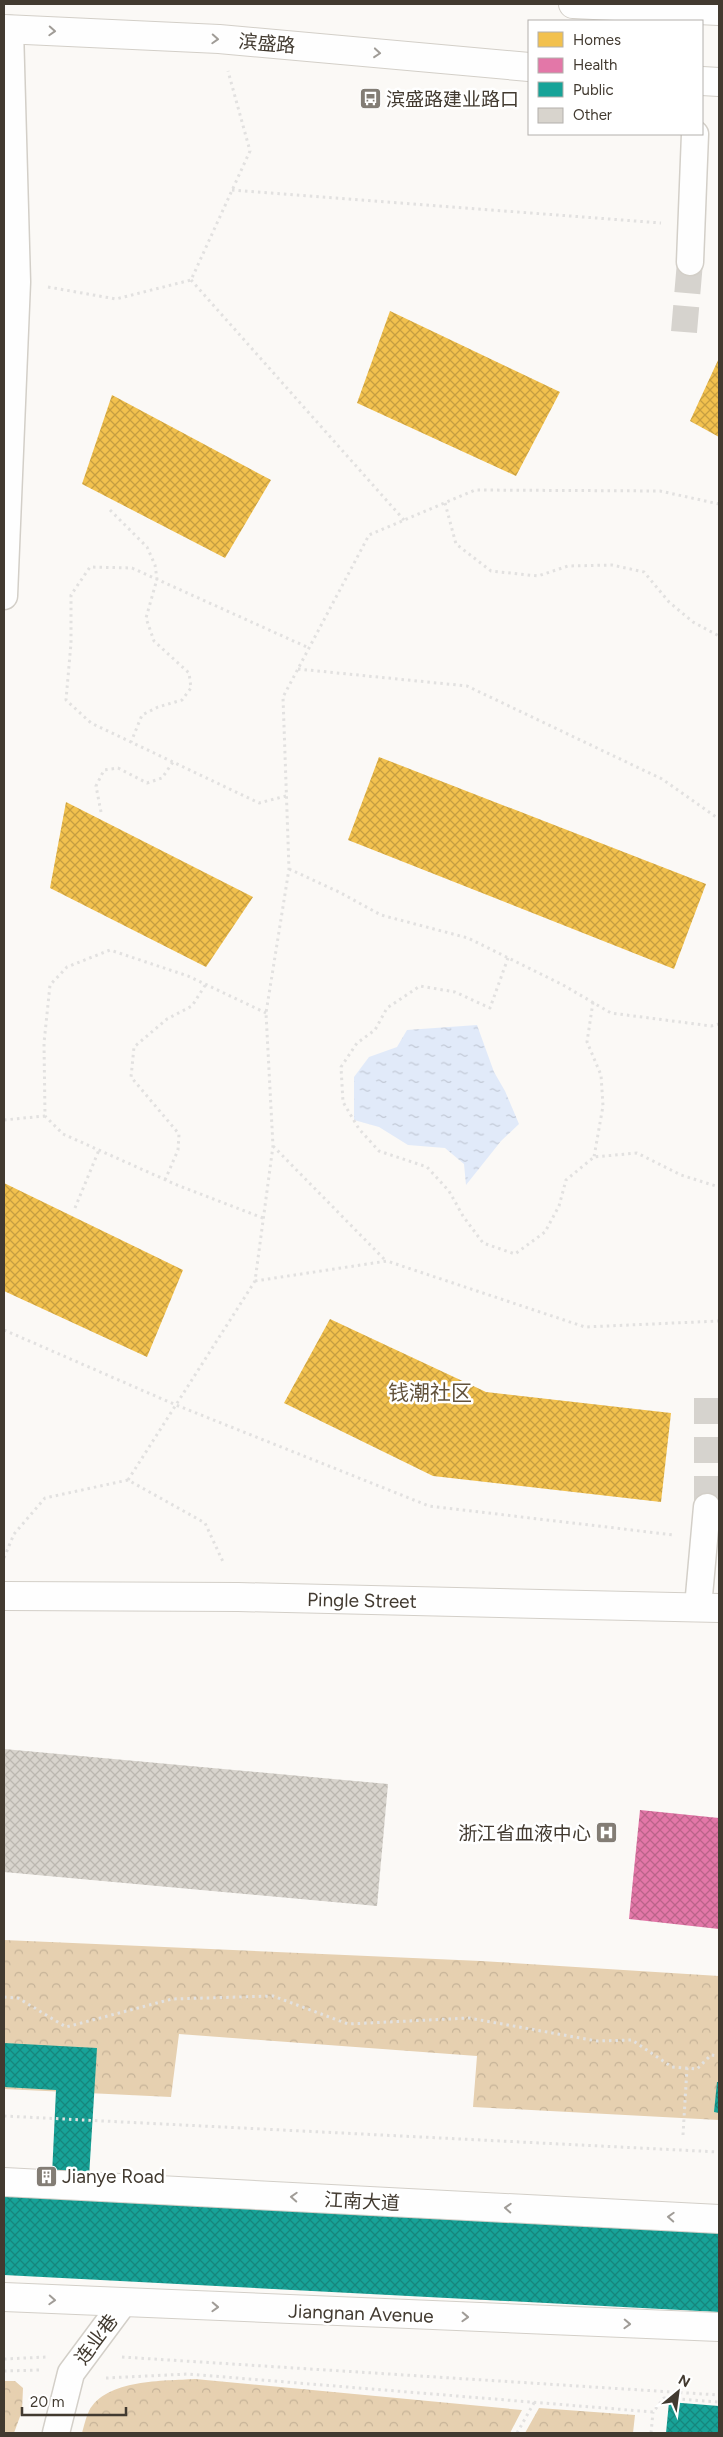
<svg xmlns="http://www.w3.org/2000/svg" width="723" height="2437" font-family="Figtree,'Noto Sans SC',sans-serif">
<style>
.forest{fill:url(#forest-crowns)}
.water{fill:url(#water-ripples)}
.homes{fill:url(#homes-cross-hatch)}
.health{fill:url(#health-cross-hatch)}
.public{fill:url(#public-cross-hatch)}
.building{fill:url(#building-cross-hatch)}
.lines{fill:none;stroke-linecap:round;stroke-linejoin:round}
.minor-tunnel{stroke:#d6d3ce;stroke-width:26;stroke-dasharray:26 13;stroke-linecap:butt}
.minor-casing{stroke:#d3cfc8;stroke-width:29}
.tertiary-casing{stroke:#d3cfc8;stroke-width:30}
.secondary-casing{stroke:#d3cfc8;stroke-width:30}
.primary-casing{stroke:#d3cfc8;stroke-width:30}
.path{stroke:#e2e1e0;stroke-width:3;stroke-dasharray:2.5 4;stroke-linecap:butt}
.minor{stroke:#fefefe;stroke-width:26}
.tertiary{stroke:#fefefe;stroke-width:28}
.secondary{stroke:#fefefe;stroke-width:28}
.primary{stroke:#fefefe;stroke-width:28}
.oneway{stroke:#a09c97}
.labels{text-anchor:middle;stroke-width:5;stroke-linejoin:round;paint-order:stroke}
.street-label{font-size:19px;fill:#423a30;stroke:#fff}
.poi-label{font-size:19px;fill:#423a30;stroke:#fff;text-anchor:start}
.quarter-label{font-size:21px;fill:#61513b;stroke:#fff}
</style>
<defs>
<pattern id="forest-crowns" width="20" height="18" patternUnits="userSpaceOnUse" patternTransform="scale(1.25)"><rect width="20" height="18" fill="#e6d0b0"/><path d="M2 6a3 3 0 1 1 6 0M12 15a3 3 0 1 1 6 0" fill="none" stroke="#c6b398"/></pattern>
<pattern id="water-ripples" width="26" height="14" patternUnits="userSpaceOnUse" patternTransform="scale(1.25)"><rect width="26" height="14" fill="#e1eaf9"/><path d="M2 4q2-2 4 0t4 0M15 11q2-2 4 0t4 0" fill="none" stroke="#c2c9d6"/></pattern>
<pattern id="homes-cross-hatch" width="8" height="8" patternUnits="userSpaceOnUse" patternTransform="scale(1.25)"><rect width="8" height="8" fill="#f2c14e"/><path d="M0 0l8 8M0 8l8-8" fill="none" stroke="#c69e41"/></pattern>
<pattern id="health-cross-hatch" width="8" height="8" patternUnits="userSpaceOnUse" patternTransform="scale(1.25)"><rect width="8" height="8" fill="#e377a8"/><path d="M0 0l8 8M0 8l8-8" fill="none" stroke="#ba6389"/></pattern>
<pattern id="public-cross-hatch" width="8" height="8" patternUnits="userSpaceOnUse" patternTransform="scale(1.25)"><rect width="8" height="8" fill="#17a398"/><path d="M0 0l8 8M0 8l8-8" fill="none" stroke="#16867c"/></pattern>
<pattern id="building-cross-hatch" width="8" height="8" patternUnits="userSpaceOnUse" patternTransform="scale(1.25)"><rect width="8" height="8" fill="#d8d4cd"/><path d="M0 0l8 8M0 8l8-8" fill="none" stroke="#bbb7b0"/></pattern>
</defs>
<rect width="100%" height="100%" fill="#fbf9f6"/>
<path class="forest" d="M4 1940 481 1961 719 1976V2120L473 2107 477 2056 179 2034 171 2097 4 2089Z
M195 2379 522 2410 510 2433H82C84 2426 86 2417 89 2411 106 2379 164 2381 195 2379Z
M4 2381H15L23 2388 22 2411 14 2433H4Z
M539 2408 635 2415 633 2433H525Z"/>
<path class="water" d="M477 1025 494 1072 505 1091 519 1124 501 1141 466 1185 464 1164 445 1148 408 1145 379 1127 354 1120V1077L369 1057 397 1047 407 1030Z"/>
<path class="homes" d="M390 311 560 392 516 476 357 403Z
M719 358V437L690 421Z
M112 395 271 480 225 558 82 484Z
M379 757 706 884 674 969 348 840Z
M66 802 253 897 206 967 50 888Z
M4 1183 183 1270 147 1357 4 1291Z
M330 1319 486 1392 671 1413 661 1502 433 1476 284 1403Z"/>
<path class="health" d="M640 1810 719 1818V1929L629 1919Z"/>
<path class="public" d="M4 2043 97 2048 89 2177 719 2212V2312L4 2275V2172L52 2175 56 2090 4 2087Z
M717 2082H719V2113L714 2112Z
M669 2402 719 2406V2433H666Z"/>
<path class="building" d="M4 1749 388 1784 377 1906 4 1872Z"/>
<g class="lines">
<path class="minor-tunnel" d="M684 332 690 262
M707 1398V1507"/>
<defs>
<path id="minor" d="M690 262 695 134
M4 596 17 282 10 29
M698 1607 707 1507
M56 2433 71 2373 123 2303"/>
<path id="tertiary" d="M4 1596 238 1597 719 1608"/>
<path id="secondary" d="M573 4 719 11
M4 29 219 39 529 67
M702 81 719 82"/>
<path id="primary" d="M4 2182 719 2219
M4 2297 719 2327"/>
</defs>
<use href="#minor" class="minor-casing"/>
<use href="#tertiary" class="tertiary-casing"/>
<use href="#secondary" class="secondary-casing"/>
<use href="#primary" class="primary-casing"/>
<path class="path" d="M232 190 661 223
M191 280 404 520
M48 287 116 299 191 280 250 151 228 71
M445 503 456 544 491 571 538 576 568 566 612 565 644 572 669 602 693 622 719 636
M110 510 147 547 155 565 157 579 146 618 154 641 189 673 191 688 182 700 158 707 142 715 131 742
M298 669 467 686 662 779 719 819
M286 796 259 803 91 723 66 700 71 643V595L90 567 132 568 309 648
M101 812 96 786 104 770 118 768 147 783 162 778 173 762
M289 869 339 892 381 915 468 938 563 985 611 1013 711 1026 719 1024
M508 958 490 1008 455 992 420 986 387 1008 375 1030 357 1043 341 1067 343 1102 359 1129 379 1151 427 1167 449 1191 463 1216 483 1243 515 1254 545 1232 559 1206 566 1180 594 1157 637 1153 681 1175 719 1187
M593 1002 587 1042 601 1075 603 1106 594 1157
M4 1120 45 1116
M273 1146 386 1261
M165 1180 178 1150 179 1134 131 1077 134 1047 167 1019 192 1006 206 984
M75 1208 99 1150
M263 1218 177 1185 63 1134 45 1116 44 1043 50 985 67 967 110 950 188 976 266 1013
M255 1281 387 1261 585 1327 719 1321
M4 1330 176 1405 429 1506 674 1535
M128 1480 255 1281 273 1146 266 1013 289 869 283 697 369 535 475 490 660 491 719 504
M4 1558 14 1534 45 1498 128 1480 205 1523 224 1564
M4 1997 18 1998 66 2027 172 1999 273 1996 348 2024 469 2018 597 2041 632 2040 672 2067 697 2069 711 2055 719 2056
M4 2116 719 2152
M683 2135 687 2068
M122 2357 719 2395
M4 2359 46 2357
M4 2371 40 2370
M106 2378 188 2374 653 2412 664 2398 719 2402
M517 2433 535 2401
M651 2433 653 2412"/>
<use href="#minor" class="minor"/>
<use href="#tertiary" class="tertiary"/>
<use href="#secondary" class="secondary"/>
<use href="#primary" class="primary"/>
</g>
<defs><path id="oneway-chevron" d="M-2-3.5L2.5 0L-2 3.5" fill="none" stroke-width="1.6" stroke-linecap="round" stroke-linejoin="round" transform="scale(1.25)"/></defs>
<g class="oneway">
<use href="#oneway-chevron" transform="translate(52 31) rotate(3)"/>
<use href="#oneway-chevron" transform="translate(215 39) rotate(3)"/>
<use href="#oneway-chevron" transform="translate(377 53) rotate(5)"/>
<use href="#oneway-chevron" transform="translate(294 2197) rotate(-177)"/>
<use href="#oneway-chevron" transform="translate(508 2208) rotate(-177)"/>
<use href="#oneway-chevron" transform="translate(671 2217) rotate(-177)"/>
<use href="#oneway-chevron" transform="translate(52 2300) rotate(3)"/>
<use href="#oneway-chevron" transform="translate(215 2307) rotate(2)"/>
<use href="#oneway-chevron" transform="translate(465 2317) rotate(2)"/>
<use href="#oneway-chevron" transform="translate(627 2324) rotate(2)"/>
</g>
<defs>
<symbol id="bus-square" viewBox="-11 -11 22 22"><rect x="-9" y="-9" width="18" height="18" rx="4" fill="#837d75" stroke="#fff"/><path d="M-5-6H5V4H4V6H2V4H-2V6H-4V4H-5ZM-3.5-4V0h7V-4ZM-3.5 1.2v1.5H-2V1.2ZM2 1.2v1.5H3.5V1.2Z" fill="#fff"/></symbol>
<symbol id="hospital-square" viewBox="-11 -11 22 22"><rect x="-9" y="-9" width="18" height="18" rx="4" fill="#837d75" stroke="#fff"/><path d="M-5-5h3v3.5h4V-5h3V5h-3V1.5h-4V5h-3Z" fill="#fff"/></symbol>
<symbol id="building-square" viewBox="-11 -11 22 22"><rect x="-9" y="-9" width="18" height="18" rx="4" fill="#837d75" stroke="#fff"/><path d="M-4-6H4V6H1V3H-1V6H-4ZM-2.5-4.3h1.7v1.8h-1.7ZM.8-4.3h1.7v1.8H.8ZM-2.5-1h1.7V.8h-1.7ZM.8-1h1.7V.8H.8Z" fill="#fff"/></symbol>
</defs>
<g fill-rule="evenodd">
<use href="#bus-square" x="358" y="86" width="25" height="25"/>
<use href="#hospital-square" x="594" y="1820" width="25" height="25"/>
<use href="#building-square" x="34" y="2164" width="25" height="25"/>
</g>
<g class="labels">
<g class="street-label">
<text transform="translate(267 43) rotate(5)" y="7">滨盛路</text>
<text transform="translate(362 1600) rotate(1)" y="7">Pingle Street</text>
<text transform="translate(362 2201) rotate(3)" y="7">江南大道</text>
<text transform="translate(361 2313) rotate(2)" y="7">Jiangnan Avenue</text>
<text transform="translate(96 2339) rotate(-53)" y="7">连业巷</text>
</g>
<g class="poi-label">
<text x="386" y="106">滨盛路建业路口</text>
<text x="591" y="1840" text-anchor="end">浙江省血液中心</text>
<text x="62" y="2183">Jianye Road</text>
</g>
<g class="quarter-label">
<text x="430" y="1400">钱潮社区</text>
</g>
</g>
<rect width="723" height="2437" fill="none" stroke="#423a30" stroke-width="10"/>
<rect x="528" y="20" width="175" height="115" fill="#ffffff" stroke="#b3b0ac"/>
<rect x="538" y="32" width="25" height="15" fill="#f2c14e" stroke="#b3b0ac"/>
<text x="573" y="45" font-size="15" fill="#423a30">Homes</text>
<rect x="538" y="58" width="25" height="15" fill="#e377a8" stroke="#b3b0ac"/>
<text x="573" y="70" font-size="15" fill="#423a30">Health</text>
<rect x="538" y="82" width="25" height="15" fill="#17a398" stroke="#b3b0ac"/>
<text x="573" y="95" font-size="15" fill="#423a30">Public</text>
<rect x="538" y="108" width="25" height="15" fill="#d8d4cd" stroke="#b3b0ac"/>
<text x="573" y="120" font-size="15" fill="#423a30">Other</text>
<g transform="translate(678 2392) rotate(29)" stroke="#ffffff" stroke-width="4" paint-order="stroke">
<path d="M0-4L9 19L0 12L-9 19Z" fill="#423a30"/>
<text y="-8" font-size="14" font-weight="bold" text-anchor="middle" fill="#423a30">N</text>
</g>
<path d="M22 2407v8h104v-8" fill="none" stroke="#423a30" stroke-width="2.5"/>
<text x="30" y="2407" font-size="15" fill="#423a30" stroke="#ffffff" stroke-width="4" paint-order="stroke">20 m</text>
</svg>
